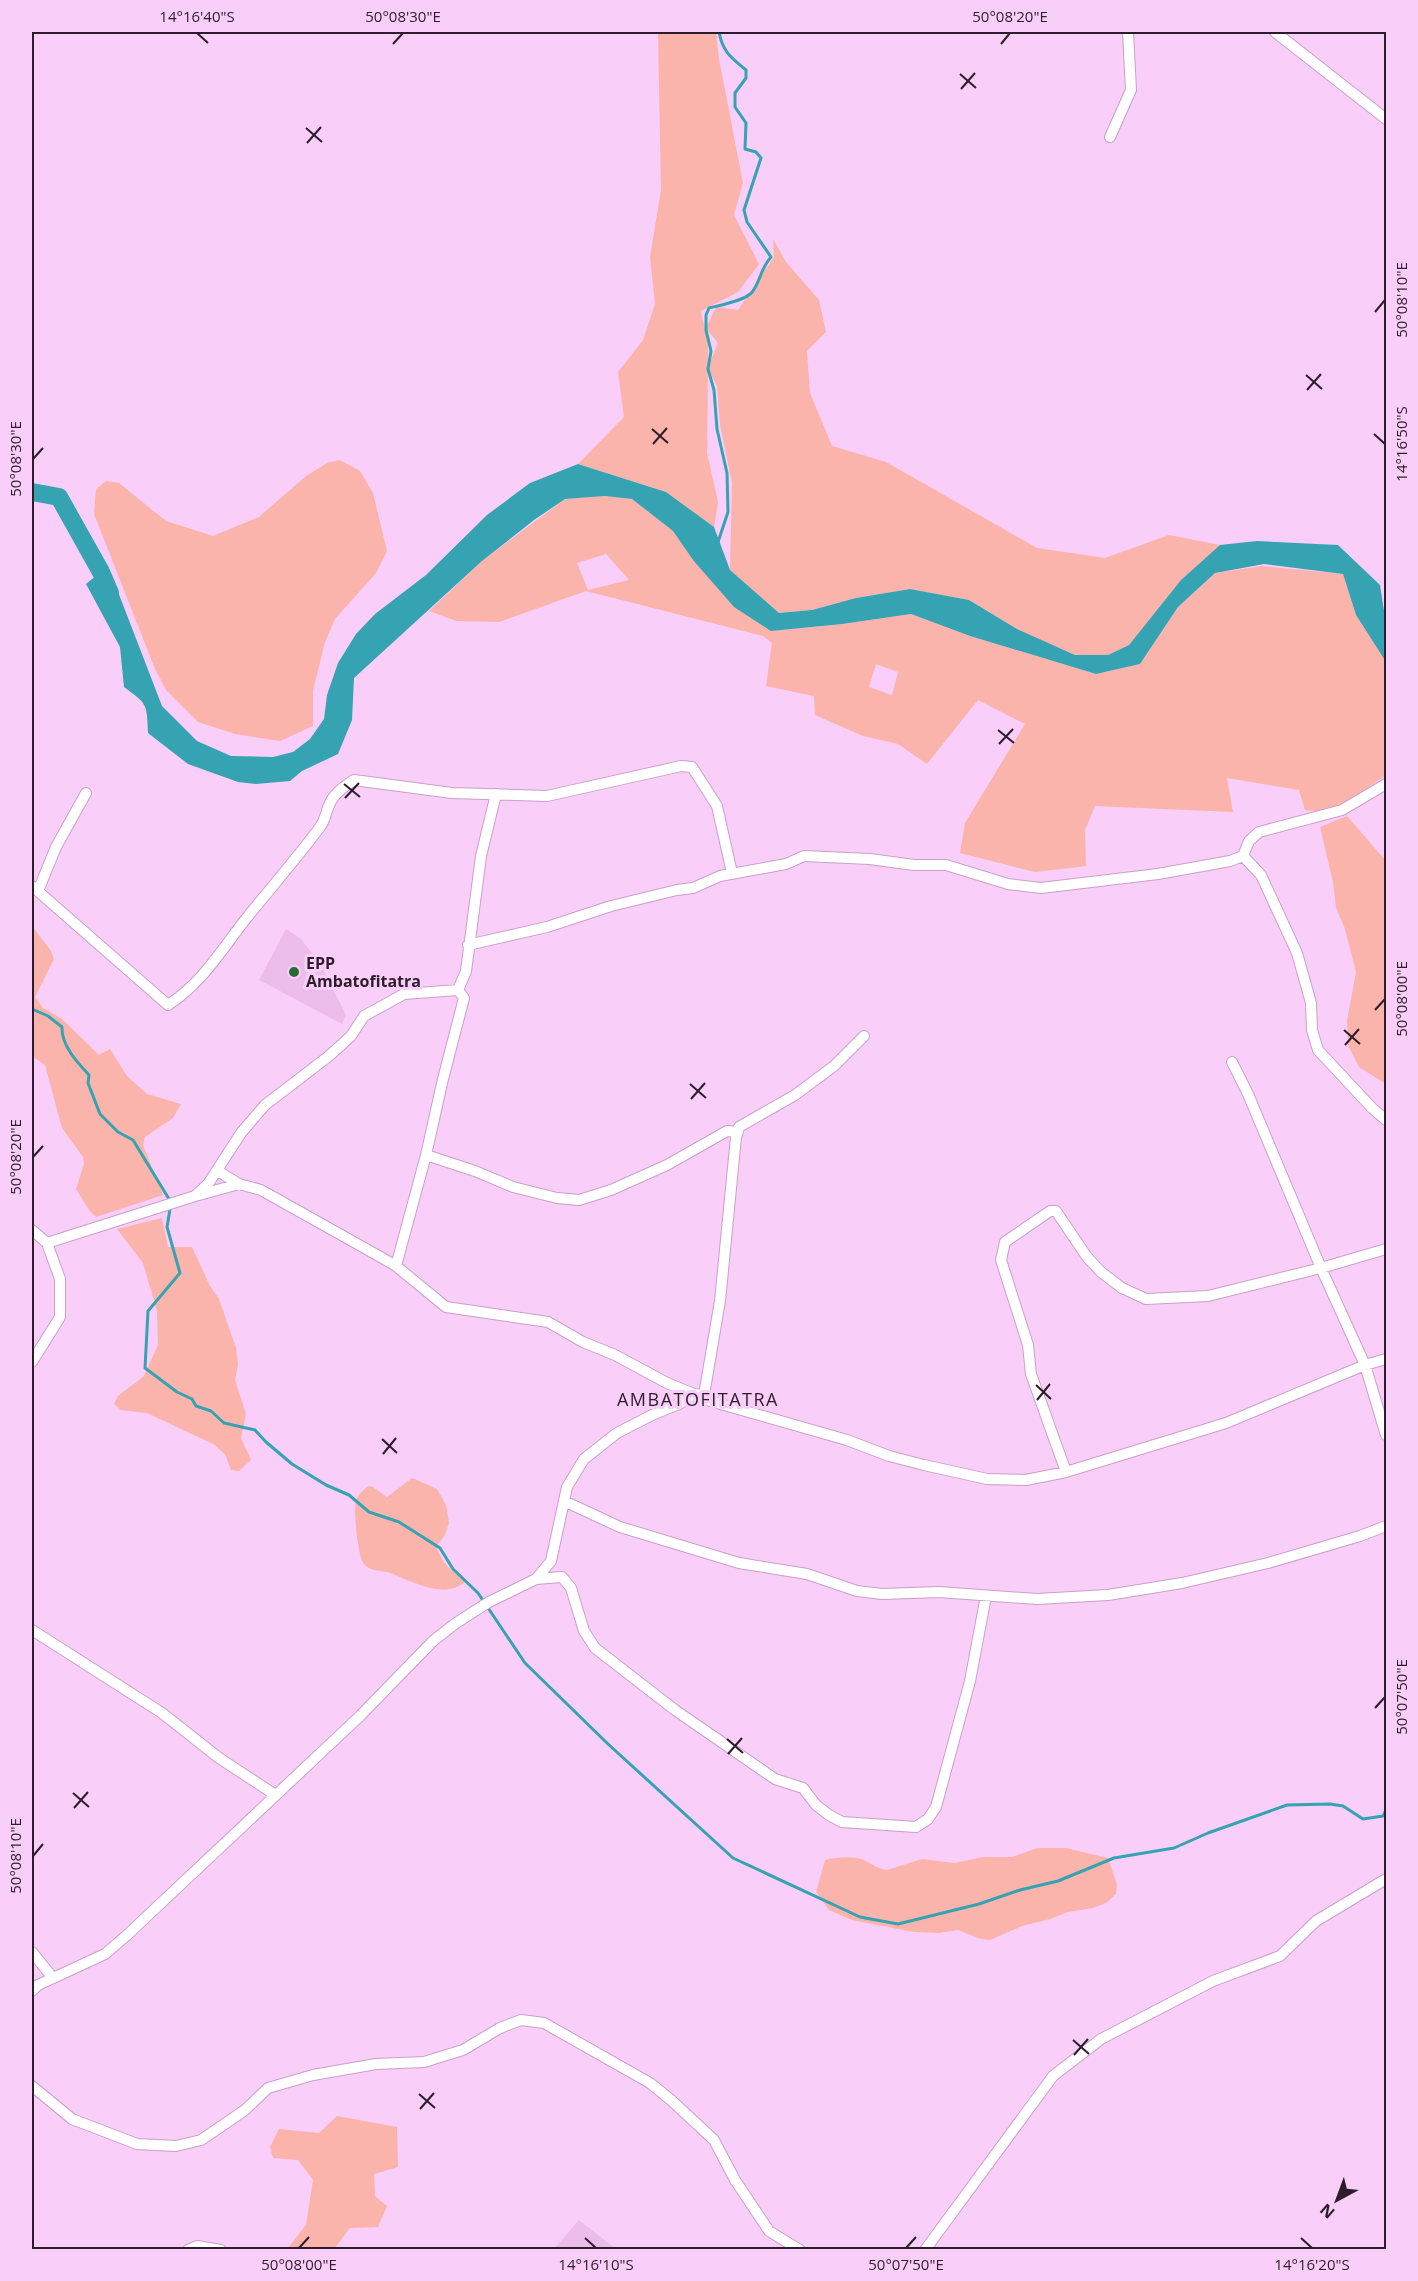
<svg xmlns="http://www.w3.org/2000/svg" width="1418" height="2281" font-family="'Open Sans',sans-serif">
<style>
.built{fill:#ecbdeb}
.green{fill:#fbb4ab;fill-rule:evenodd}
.water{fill:#35a3b1}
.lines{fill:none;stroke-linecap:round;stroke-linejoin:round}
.stream{stroke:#35a3b1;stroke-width:3}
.river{stroke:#35a3b1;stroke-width:18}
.minor-casing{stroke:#c9a0c9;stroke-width:12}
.minor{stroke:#fff;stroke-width:10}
.ticks{fill:none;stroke:#2c1c2c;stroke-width:2}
.poi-dot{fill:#2a6b35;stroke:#f9cef8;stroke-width:2}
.labels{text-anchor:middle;stroke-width:6;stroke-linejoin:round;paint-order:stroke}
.poi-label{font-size:16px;font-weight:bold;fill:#2c1c2c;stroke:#f9cef8;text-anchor:start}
.neighbourhood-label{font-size:18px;letter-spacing:1.5px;fill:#2c1c2c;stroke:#f9cef8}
.neatline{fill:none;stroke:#2c1c2c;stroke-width:2}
.ticks-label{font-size:15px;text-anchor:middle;fill:#2c1c2c}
</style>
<rect width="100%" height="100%" fill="#f9cef8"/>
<path class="built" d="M286 929 301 939 321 965 346 1015 342 1024 259 980Z
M579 2220 616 2249H554Z"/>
<path class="green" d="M658 32H716L719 59 743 183 734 215 759 264 738 292 701 311 708 344V367L718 343 706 328 716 307 738 310 774 257 773 239 786 262 819 300 826 332 807 351 810 393 832 446 886 462 1037 548 1105 558 1169 535 1220 545 1181 580 1129 645 1108 655H1075L1017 629 969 600 910 589 856 598 812 610 779 613 730 570 732 483 720 425 717 386 708 368 707 453 718 502 714 527 666 492 578 464 624 417 618 372 643 340 655 304 650 257 661 190Z
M340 460 360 471 373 493 387 551 376 573 335 619 325 642 313 691V726L280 741 235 734 198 722 166 690 155 669 94 514 96 489 106 481 119 483 166 521 213 536 259 517 306 476 327 463Z
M605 496 632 499 673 531 693 560 771 631 842 624 911 614 970 636 1096 674 1140 664 1178 607 1215 573 1262 566 1343 574 1356 615 1386 662V775L1359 794 1325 812 1305 810 1299 790 1227 778 1233 812 1095 806 1085 830 1086 866 1035 872 960 853 965 823 1025 724 978 700 927 764 898 744 863 736 815 715 814 696 766 686 772 643 763 636 586 591 499 622 456 621 429 611 482 561 565 499ZM606 554 629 580 588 590 577 563ZM876 664 898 672 892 695 869 687Z
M1347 816 1386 861V1084L1359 1067 1348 1045 1347 1021 1356 972 1345 929 1336 907 1333 882 1320 827Z
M32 926 51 951 54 959 35 997 43 1008 62 1019 99 1055 110 1049 127 1076 147 1094 181 1104 173 1118 145 1137 143 1145 163 1195 96 1217 89 1210 76 1189 84 1164 83 1157 62 1128 45 1065 32 1056Z
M162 1218 168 1247H192L210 1286 219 1299 236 1348 238 1365 235 1380 246 1414 241 1438 251 1460 239 1471 231 1470 225 1454 213 1444 147 1413 121 1410 114 1404 118 1396 144 1376 158 1345 157 1311 143 1263 117 1229Z
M412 1478 437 1489 446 1505 449 1523 445 1535 436 1547 444 1563 465 1582C443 1600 412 1581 390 1573 382 1570 370 1572 364 1564 358 1557 353 1510 356 1501 358 1495 363 1490 368 1486L373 1487 387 1497Z
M1038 1848H1066L1108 1858 1117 1885 1116 1894 1106 1903 1093 1908 1068 1912 1050 1919 1022 1926 990 1940 981 1939 958 1930 939 1933 914 1932 852 1920 829 1910 816 1892 825 1860C836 1857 854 1856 864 1860 872 1864 878 1869 887 1870L922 1859 955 1863 983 1857H1012Z
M337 2116 397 2127 398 2167 374 2174 375 2196 387 2206 378 2227 350 2228 334 2249H287L306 2225 313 2180 298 2160 273 2158 270 2147 279 2129 319 2133Z"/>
<path class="water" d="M578 464 666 492 714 527 730 570 779 613 812 610 856 598 910 589 969 600 1017 629 1075 655H1108L1129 645 1181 580 1220 545 1257 541 1338 545 1380 585 1386 624V662L1356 615 1343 574 1264 564 1215 573 1178 607 1140 664 1096 674 970 636 911 614 842 624 771 631 734 607 693 560 673 531 632 499 605 496 565 499 534 520 482 561 354 678 352 720 338 754 302 771 290 781 256 784 238 782 188 764 148 733C147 703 147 704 124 687L120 647 86 584 108 566 162 706 197 741 231 756 273 757 293 752 310 739 324 719 327 695 338 663 356 634 375 614 426 575 487 515 530 483Z"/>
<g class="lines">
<path class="stream" d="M717 545 728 512 727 473 717 429 714 390 708 369 711 351 706 330V315L709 308C721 305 748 300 753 291 761 279 761 268 771 257L747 222 744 210 761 158 756 152 745 149 746 123 735 107V93L746 78V70C732 58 723 53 719 32
M32 1009 48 1016 62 1027C61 1045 77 1062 89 1075L88 1083 100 1114 118 1132 133 1140 169 1199
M170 1209 167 1227 180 1273 148 1311 145 1368 177 1392 192 1399 196 1406 211 1411 224 1423 255 1430 266 1442 292 1464 326 1485 349 1495 369 1512 399 1522 440 1548 453 1569 478 1593 525 1663 608 1744 733 1858 860 1917 898 1924 979 1904 1020 1890 1058 1881 1114 1858 1174 1848 1208 1833 1287 1805 1330 1804 1343 1806 1363 1819 1383 1816 1386 1810"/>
<path class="river" d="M32 492 59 497 101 572 110 593"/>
<defs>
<path id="minor" d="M1275 32 1386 119
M1110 137 1131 90 1128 32
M1243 856 1261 875 1297 953 1311 1003 1312 1030 1318 1050 1372 1108 1386 1120
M32 886 168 1005C202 983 220 952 245 920 270 889 296 859 320 827 326 819 326 810 331 801 336 792 345 786 354 780L452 793 547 796 681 766 692 767 717 806 732 873
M38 891 56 847 86 793
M468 945 547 927 611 906 677 890 693 888 720 876 786 864 804 856 870 859 914 865H946L1008 884 1041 888 1158 874 1230 861 1243 856 1249 841 1259 832 1342 810 1386 784
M1232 1062 1248 1094 1321 1268 1365 1365 1386 1435
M426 1155 475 1171 513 1187 557 1198 579 1200 611 1190 667 1165 727 1131 738 1132
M218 1171 239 1184 261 1190 377 1255 396 1266 446 1307 548 1322 583 1342 615 1355 667 1383 694 1394
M199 1195 239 1184
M32 1230 47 1243
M396 1266 426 1155 443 1079 464 998 458 990
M32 1362 60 1317V1279L47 1243 195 1196 208 1184 241 1133 265 1105 329 1056 351 1036 364 1016 404 994 458 990 466 971 481 856 496 794
M704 1395 720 1301 736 1137 739 1127 795 1095 834 1066 864 1036
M1066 1472 1031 1374 1028 1345 1001 1260 1005 1242 1050 1211H1056L1087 1257 1101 1272 1122 1288 1146 1299 1208 1296 1321 1268 1386 1249
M564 1501 620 1527 739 1563 807 1574 857 1591 882 1594 939 1592 1037 1599 1108 1595 1182 1583 1268 1563 1360 1536 1386 1526
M536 1579 562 1577 571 1588 584 1631 595 1648 675 1710 775 1779 803 1788 816 1805 829 1815 842 1822 916 1827 928 1819 936 1807 970 1681 986 1596
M32 1630 162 1713 219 1758 274 1794
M32 1952 53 1978
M32 1991 38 1985 105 1954 126 1936 360 1716 433 1641 456 1623 489 1602 536 1579 551 1561 567 1487 584 1459 617 1433 654 1414 679 1404 694 1394 704 1395 710 1401 847 1440 889 1456 924 1465 987 1479 1026 1480 1066 1472 1226 1423 1365 1365 1386 1359
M32 2086 72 2119 137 2144 176 2146 201 2140 245 2110 268 2088 313 2075 376 2064 424 2062 463 2050 500 2028 521 2020 544 2023 650 2083 671 2100 714 2140 735 2180 769 2231 800 2250
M188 2250 197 2246 221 2250
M925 2250 1053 2076 1101 2039 1213 1981 1280 1956 1316 1921 1386 1879"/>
</defs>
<use href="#minor" class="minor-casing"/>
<use href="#minor" class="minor"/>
</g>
<path class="ticks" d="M197 33 208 43M393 44 403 33M1001 44 1010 33M960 74 976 88M961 89 975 73M306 128 322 142M307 143 321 127M1375 312 1385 300M1306 375 1322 389M1307 390 1321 374M652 429 668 443M1374 434 1385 444M653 444 667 428M33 459 43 448M998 730 1014 743M999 744 1013 729M344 784 360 797M345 798 359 783M1375 1010 1385 999M1344 1030 1360 1044M1345 1045 1359 1029M690 1084 706 1098M691 1099 705 1083M33 1157 43 1146M1036 1385 1051 1399M1037 1400 1050 1384M382 1439 397 1453M383 1454 396 1438M1375 1708 1385 1697M727 1739 743 1753M728 1754 742 1738M73 1793 89 1807M74 1808 88 1792M33 1856 43 1844M1073 2040 1089 2054M1074 2055 1088 2039M419 2094 435 2108M420 2109 434 2093M585 2238 596 2248M1301 2238 1312 2248M299 2248 309 2237M906 2248 916 2237"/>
<circle class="poi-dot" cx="294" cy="972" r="6"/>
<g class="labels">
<g class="poi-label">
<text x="306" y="969">EPP<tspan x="306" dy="18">Ambatofitatra</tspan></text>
</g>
<g class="neighbourhood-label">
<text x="698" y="1406">AMBATOFITATRA</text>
</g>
</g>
<rect width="1418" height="2281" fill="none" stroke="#f9cef8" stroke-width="66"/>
<g transform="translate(1337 2200) rotate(221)" stroke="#f9cef8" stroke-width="4.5" paint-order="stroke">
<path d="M0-4.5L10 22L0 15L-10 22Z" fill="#2c1c2c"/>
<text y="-9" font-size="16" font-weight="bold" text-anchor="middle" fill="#2c1c2c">N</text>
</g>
<rect x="33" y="33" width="1352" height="2215" class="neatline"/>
<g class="ticks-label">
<text x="197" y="22">14°16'40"S</text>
<text x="403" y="22">50°08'30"E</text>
<text x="1010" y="22">50°08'20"E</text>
<text transform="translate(1402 300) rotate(-90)" y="5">50°08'10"E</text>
<text transform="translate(1402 444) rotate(-90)" y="5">14°16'50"S</text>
<text transform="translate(16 459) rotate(-90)" y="5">50°08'30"E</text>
<text transform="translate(1402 999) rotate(-90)" y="5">50°08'00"E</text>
<text transform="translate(16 1157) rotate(-90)" y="5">50°08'20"E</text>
<text transform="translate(1402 1697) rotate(-90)" y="5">50°07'50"E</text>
<text transform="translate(16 1856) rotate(-90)" y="5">50°08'10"E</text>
<text x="299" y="2270">50°08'00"E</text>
<text x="596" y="2270">14°16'10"S</text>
<text x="906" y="2270">50°07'50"E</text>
<text x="1312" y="2270">14°16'20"S</text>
</g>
</svg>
